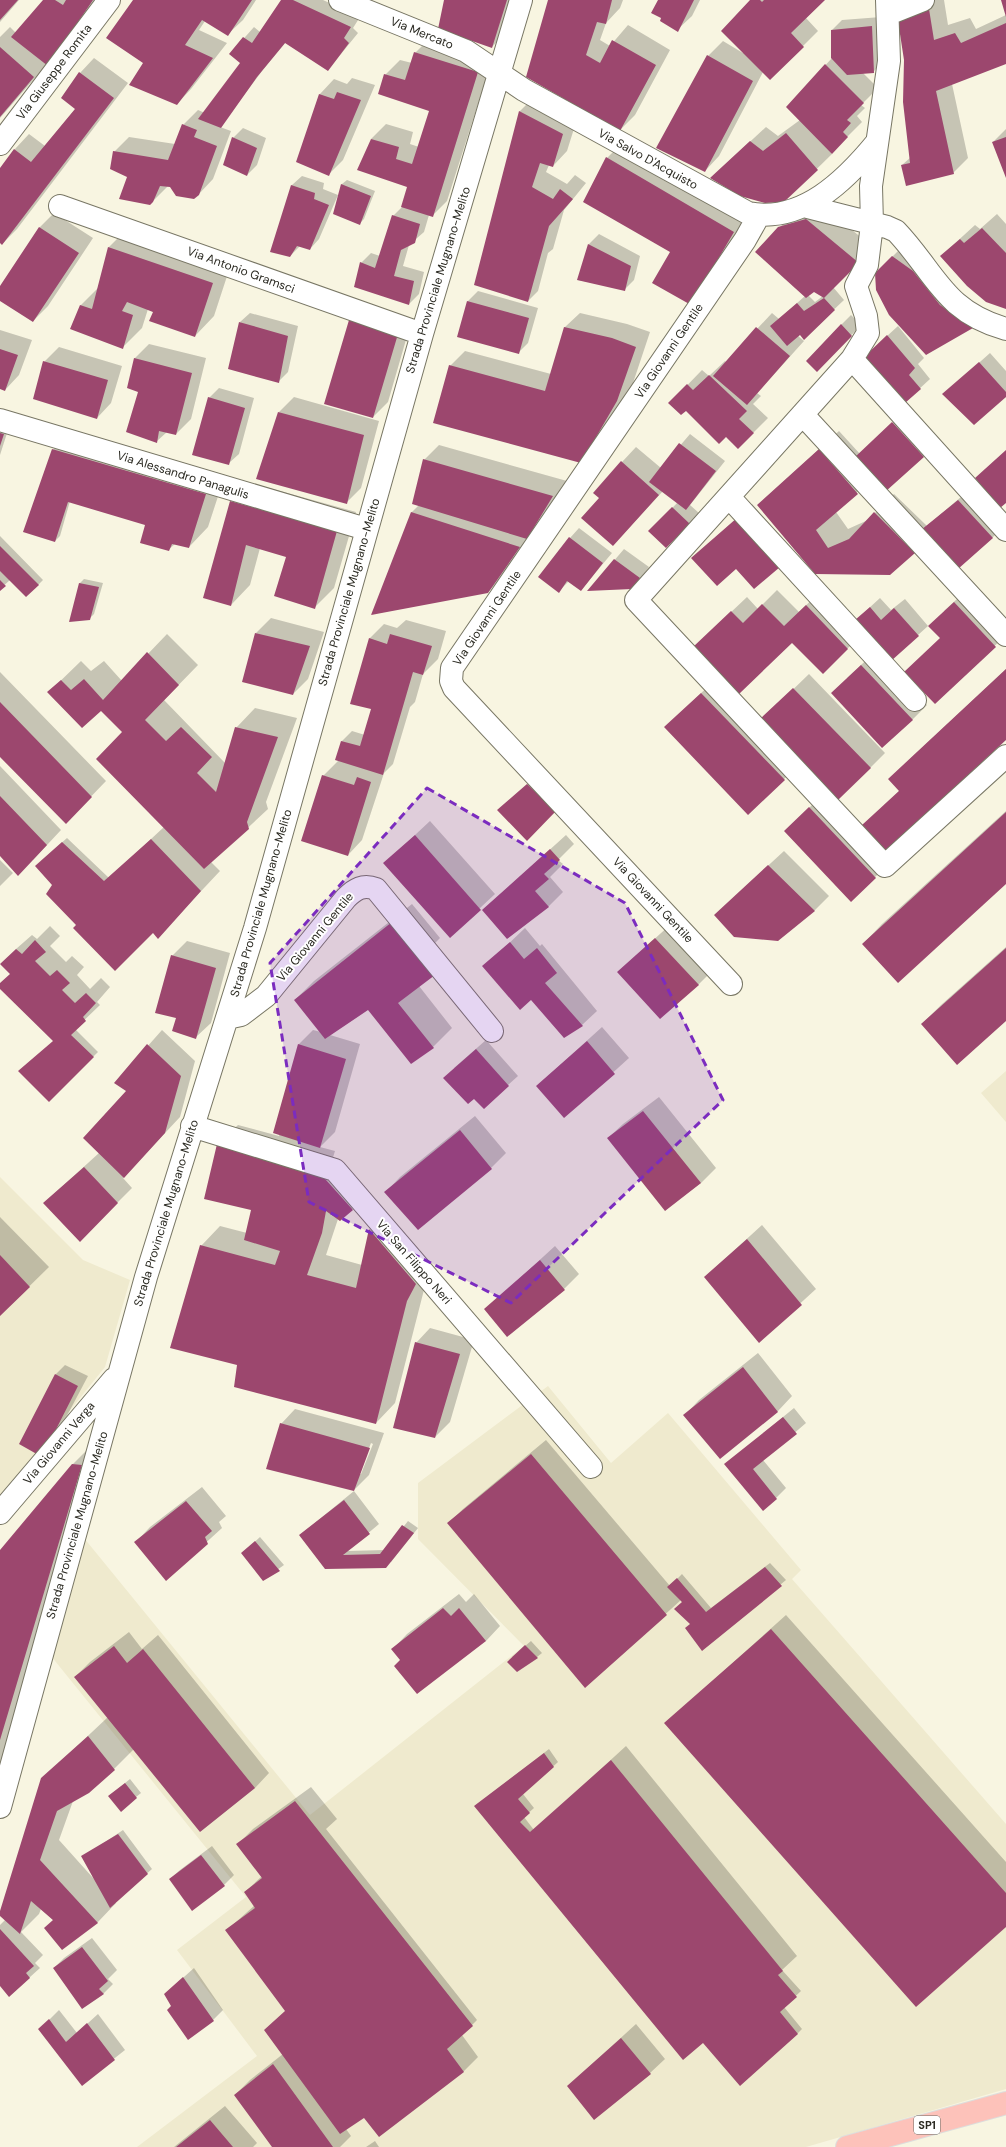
<svg xmlns="http://www.w3.org/2000/svg" width="1006" height="2147" font-family="'DM Sans',sans-serif">
<style>
.built{fill:#efeace}
.shadow{fill:#0003;fill-rule:evenodd}
.building{fill:#9c476e}
.lines{fill:none;stroke-linecap:round;stroke-linejoin:round}
.minor-casing{stroke:#787664;stroke-width:24}
.major-casing{stroke:#dddddc;stroke-width:24}
.minor{stroke:#fff;stroke-width:22}
.major{stroke:#fdc2ba;stroke-width:22}
.marked{fill:#7b2cbf;fill-opacity:0.2;stroke:#7b2cbf;stroke-width:3;stroke-dasharray:8 5;stroke-linejoin:round}
.labels{text-anchor:middle;stroke-width:4;stroke-linejoin:round;paint-order:stroke}
.shield{fill:#fff;stroke:#6b6a64;stroke-width:1}
.shield-label{font-size:11px;font-weight:bold;fill:#2b2a22}
.street-label{font-size:12px;fill:#2b2a22;stroke:#fff}
</style>
<rect width="100%" height="100%" fill="#f8f5e1"/>
<path class="built" d="M1006 1071V1122L981 1093Z
M0 1177 83 1260 130 1280 105 1367 0 1497Z
M548 1386 611 1463 668 1413 801 1570 792 1579 1006 1824V2089L806 2147H137L257 2056 177 1950 246 1897 51 1656 84 1538 310 1815 524 1646 418 1539V1483Z"/>
<path class="shadow" d="M0 0H19L0 22Z
M44 0H97L47 64 0 118V37L10 27 16 33Z
M134 0H256L243 20 228 34 205 21 199 30 227 43 191 89 177 104 145 62Z
M282 0H323L360 17 353 28 358 33 328 70 286 42 262 71 220 127 231 131 213 179 198 195 168 186 153 201 129 177 114 152 129 137 175 144 183 125 198 110 205 113 241 63 230 54 254 27 260 32Z
M445 0H517L506 32 492 47Z
M549 0H623L620 8 606 23 600 40 610 46 628 25 670 50 635 115 620 130Z
M659 0H700L692 16 677 30 662 17Z
M752 0H824L806 18 818 31 770 79 763 72 719 156 705 171 708 56 723 41 743 53Z
M931 0H944L948 25 970 18 976 29 1006 15V63L952 84 968 158 953 173 902 165 911 157 905 60Z
M881 17 883 62 873 72 863 73 878 88 861 105 865 108 857 116 862 122 831 153 832 154 784 201 726 164 766 127 778 136 800 120 787 107 832 58V30L842 20Z
M430 38 493 57 447 201 432 216 429 215 424 232 409 245 403 266 424 272 419 294 409 304 355 286 361 263 371 253 380 256 393 216 403 206 409 186 371 139 386 124 413 132 410 144 419 147 431 110 385 75 400 60 412 63 415 53Z
M94 58 128 83 17 229 2 244 0 242V169L15 149 29 134 45 146 76 108 80 73Z
M352 78 375 85 343 160 328 175 298 161 320 94 334 79 347 84Z
M534 97 577 119 567 151 553 166 549 165 546 172 567 184 575 175 586 183 564 210 553 249 548 253 538 291 528 301 487 241 520 111Z
M243 128 266 138 257 165 247 175 233 138Z
M1006 129V176L993 142Z
M622 143 749 217 706 289 672 252 607 158Z
M302 176 324 183 323 189 338 195 319 239 310 249 300 246 290 256 292 185Z
M347 180 375 191 364 219 359 224 335 214 342 184Z
M821 205 873 247 833 287 844 300 804 338 800 333 797 335 804 341 757 393 761 396 753 404 768 418 738 448 726 435 686 410 670 403 702 370 709 376 725 361 726 362 772 313 779 319 805 296 779 228 794 213ZM814 291 823 296 815 302 808 295Z
M54 213 93 238 48 306 33 321 0 300V287L40 227Z
M997 214 1006 224V308L941 256 975 225 980 229Z
M128 228 231 264 214 316 195 336 148 309 142 328 123 347 71 328 81 305 98 288 109 247Z
M599 234 640 256 634 280 625 289 578 280 589 244Z
M907 242 955 290 987 313 973 327 926 353 876 273Z
M478 291 538 308 528 343 518 353 458 336 468 301Z
M365 306 412 319 388 402 373 417 350 321Z
M250 313 298 326 288 372 278 382 240 322Z
M580 313 627 324 650 332 632 386 596 447 450 366 465 351 551 374 565 327Z
M851 315 861 325 817 371 841 325Z
M898 326 924 358 918 364 930 379 905 402 874 348Z
M0 330 32 340 19 375 5 390 0 388Z
M149 344 206 358 191 419 176 434 167 432 157 441 134 359Z
M59 347 122 366 111 403 97 418 44 362Z
M990 353 1006 371V395L944 394Z
M219 388 254 398 239 454 229 463 209 398Z
M294 397 379 421 361 488 346 503 279 412Z
M903 413 933 447 923 457 873 477 836 512 848 529 868 520 894 494 927 526 968 491 1002 528 992 538 929 537 914 552 815 573 758 505 839 431 860 454Z
M0 427 8 430 0 455Z
M72 430 225 475 208 527 189 547 175 544 168 550 146 524 70 501 60 536 55 541 53 450Z
M690 434 725 461 690 505 699 513 666 547 650 531 678 502 663 491 613 545 600 498 622 462 636 447 661 468Z
M439 445 567 481 507 572 488 592 373 614 412 512 419 505 424 460Z
M251 483 356 512 334 588 315 607 287 556 260 548 250 585 231 605V502Z
M752 504 794 551 779 566 736 568 693 558Z
M579 528 612 553 581 590 569 581 559 591 570 538Z
M0 536 43 580 38 585 10 580 0 589Z
M624 549 649 567 641 578 631 588 589 590Z
M84 579 103 583 94 614 89 619 79 584Z
M969 588 1006 635 935 703 944 611Z
M777 590 799 612 821 591 862 634 823 673 792 641 709 633 747 597 758 609Z
M880 598 891 610 905 599 928 626 918 635 856 620Z
M271 618 324 632 308 679 293 694 256 633Z
M406 620 446 631 438 659 423 674 415 702 410 707 393 764 384 773 362 840 348 855 323 776 339 760 342 741 352 731 365 735 372 709 370 638 384 624 397 628Z
M167 634 198 665 164 700 225 763 236 728 255 708 297 718 266 802 268 809 211 862 220 871 158 937 153 932 78 925 41 861 67 838 109 878 164 827 123 732 101 710 49 692 81 661 91 671 104 661 122 681Z
M876 651 927 705 912 720 847 678Z
M1006 669V738L883 806 900 790 909 760Z
M0 672 106 781 80 808 0 755Z
M809 674 885 753 870 768 777 705Z
M716 679 799 765 748 813 680 713Z
M0 766 61 830 33 860 0 855Z
M532 780 560 806H503Z
M824 793 890 863 875 877 800 817Z
M1006 811V882L863 944 882 924Z
M430 821 495 894 450 936 385 863Z
M566 835 574 844 558 860 563 864 550 877 563 892 549 906 508 938 483 910Z
M784 851 829 896 814 911 730 901Z
M0 860 13 873 0 886Z
M412 904 440 938 425 953 419 986 452 1028 433 1047 369 1009 330 1035 360 1044 335 1132 320 1147 335 1151 328 1173 357 1204 340 1220 338 1219 326 1255 362 1265 370 1230 374 1226 426 1282 395 1403 376 1423 238 1365 201 1246 220 1226 247 1233 252 1209 218 1144 238 1125 279 1136 299 1044 313 1030 321 1032 295 1000 314 981Z
M671 924 713 970 698 985 618 972Z
M50 926 60 936 50 946 66 962 72 956 84 967 77 975 90 989 101 978 110 987 97 1002 100 1005 75 1029 98 1052 49 1100 54 1041 0 988V984L11 974 16 949 32 935 37 939Z
M525 928 540 946 542 944 597 1011 582 1025 531 999 484 967Z
M187 941 230 953 211 1023 196 1037 177 1018 172 956Z
M1006 947V1020L922 1024 941 1005Z
M602 1027 629 1058 564 1117 537 1086Z
M162 1030 195 1061 180 1117 123 1178 132 1188 80 1240 44 1203 99 1153 127 1091 115 1083Z
M486 1040 518 1076 484 1107 454 1068Z
M659 1097 716 1168 701 1183 665 1209 608 1138 623 1124Z
M475 1116 506 1153 491 1168 386 1192 400 1177Z
M0 1217 49 1267 0 1315Z
M762 1225 816 1289 759 1341 705 1277Z
M555 1246 579 1274 564 1289 507 1335 486 1309Z
M430 1328 474 1340 450 1422 435 1437 416 1343Z
M758 1353 792 1396 778 1411 720 1457 685 1415 699 1400Z
M65 1365 88 1376 51 1446 56 1374Z
M794 1408 806 1423 763 1460 786 1488 776 1498 726 1464Z
M295 1409 384 1433 369 1475 354 1490 281 1424ZM371 1443 373 1444 361 1474H359Z
M546 1440 670 1586 682 1574 711 1608 770 1563 786 1580 702 1649 681 1600 586 1686 449 1523 463 1509Z
M92 1445 0 1785V1552L73 1464Z
M202 1487 226 1516 219 1522 222 1528 166 1579 136 1542 150 1527Z
M354 1491 379 1524 347 1551 385 1550 408 1521 418 1528 391 1562 326 1568 300 1535Z
M260 1537 284 1565 263 1580 247 1549Z
M459 1594 466 1602 474 1594 500 1626 486 1641 401 1660 393 1649 407 1634Z
M786 1615 1006 1862V1926L666 1723Z
M129 1632 142 1649 158 1635 269 1773 255 1788 201 1831 134 1749 114 1769 73 1801 59 1840 94 1879 83 1857 123 1830 152 1869 115 1902 116 1903 97 1923 53 1920 41 1909 39 1914 21 1932 43 1955 35 1963 40 1968 9 1996 0 1984V1925L5 1920 0 1914 42 1779 108 1717 75 1677 90 1662Z
M531 1641 542 1653 537 1657H512Z
M626 1746 797 1956 782 1970 801 1991 784 2007 802 2029 797 2034 703 2041 475 1806 549 1749 558 1762 523 1794 534 1808 524 1817 534 1830Z
M130 1779 141 1793 136 1797 109 1796Z
M311 1787 337 1819 326 1829 477 2020 462 2035 478 2057 463 2072 364 2116 346 2129 351 2136 340 2147H273L235 2095 250 2080 283 2054 286 2010 227 1930 255 1905 245 1892 262 1876 238 1844 253 1829Z
M212 1846 234 1875 224 1885 170 1879 180 1870Z
M92 1938 117 1970 108 1979 113 1984 103 1994 54 1968 64 1958Z
M194 1968 223 2010 213 2020 188 2038 165 1994Z
M59 2010 77 2033 98 2014 125 2050 82 2084 40 2029Z
M636 2024 665 2059 650 2073 568 2086Z
M225 2106 257 2143 253 2147H174Z
M375 2141 379 2147H366Z"/>
<path class="building" d="M0 0H18L0 20Z
M43 0H55L63 5 66 0H93L48 66 11 37Z
M133 0H252L228 36 202 20 185 45 213 58 177 105 129 85 143 63 106 38Z
M281 0H293L351 27 344 38 349 43 328 71 285 43 257 77 221 128 198 119 240 63 229 54 243 37 252 43Z
M444 0H507L492 48 438 29Z
M548 0H612L606 24 597 22 586 55 600 63 612 40 656 65 620 131 526 77Z
M658 0H694L678 32 660 21 661 18 651 13Z
M750 0H760L762 2 764 0H825L791 33 804 47 770 80 721 31Z
M1001 0H1006V17Z
M929 9 934 40 955 33 961 43 1006 23V64L936 91 954 174 906 186 901 165 910 163 903 102 904 60 898 21Z
M872 26 874 73 847 75 831 58V30Z
M0 47 34 77 0 117Z
M414 52 478 72 433 217 401 207 407 187 357 170 371 139 399 147 396 159 412 164 429 111 378 94 384 74 405 80Z
M707 55 753 81 705 172 656 148Z
M825 64 864 103 847 120 851 123 843 132 848 137 832 154 786 107Z
M79 72 114 98 2 245 0 243V168L14 149 31 162 75 109 61 98Z
M337 92 361 100 329 176 296 162 319 94 334 99Z
M519 111 563 134 553 167 540 163 532 187 553 199 560 189 573 199 549 226 528 302 474 285Z
M182 124 197 130 194 137 217 146 199 195 194 199 176 196 170 187 160 186 153 202 150 205 119 199 127 177 110 169 113 151 168 160Z
M786 133 818 170 784 202 765 203 740 196 710 178 750 141 763 151Z
M232 137 257 148 247 176 223 165Z
M1006 137V178L992 142Z
M606 157 734 232 691 305 652 283 670 252 583 202Z
M341 184 371 196 360 225 333 214Z
M291 185 315 193 314 199 329 205 310 250 297 246 290 257 270 252Z
M392 215 420 224 415 243 401 250 394 276 414 281 409 305 354 287 360 262 375 268Z
M806 219 859 263 824 298 835 310 804 340 800 335 787 346 770 326 797 303 804 311 824 298 814 292 806 298 755 252 778 227Z
M39 227 79 253 33 322 0 301V286Z
M982 228 1006 253V309L986 302 967 286 940 256 960 239 964 243Z
M588 244 631 266 625 291 577 280Z
M108 247 213 283 195 337 149 321 153 312 127 302 122 311 133 315 123 349 70 329 80 305 92 309Z
M892 256 913 271 940 305 973 328 926 355 889 315 876 290 875 273Z
M467 301 529 318 519 354 457 337Z
M349 320 398 334 373 418 324 404Z
M239 322 288 336 279 383 228 369Z
M841 324 852 336 817 372 806 361Z
M564 327 612 338 636 347 617 401 581 463 433 423 449 365 545 391Z
M756 327 790 356 747 405 713 376Z
M887 335 915 368 909 375 921 389 905 403 863 358Z
M0 349 18 355 5 391 0 389Z
M134 358 192 373 176 435 159 431 157 443 126 432 138 392 127 388Z
M43 361 108 380 97 419 33 399Z
M979 362 1006 392V397L974 425 942 394Z
M709 375 747 411 739 419 754 433 738 449 726 437 719 444 686 411 681 415 668 403 687 384 693 390Z
M208 397 245 408 229 465 192 455Z
M278 412 364 435 347 504 256 479Z
M892 422 924 457 885 492 854 458Z
M0 433 4 434 0 446Z
M679 443 716 471 686 510 649 482Z
M52 449 206 494 189 548 172 544 169 551 140 543 145 525 68 502 55 542 23 532Z
M819 449 858 494 816 530 828 548 849 539 874 512 915 553 890 575 815 574 757 505Z
M1006 450V503L1000 508 975 478Z
M423 459 553 496 527 539 412 504Z
M621 461 659 495 613 546 581 518 599 498 593 493Z
M958 500 993 538 958 569 921 530Z
M230 501 337 531 315 609 274 596 286 557 246 545 231 606 203 598Z
M672 507 690 524 666 548 648 531Z
M411 512 520 547 488 593 371 615Z
M737 518 780 567 754 589 736 569 717 586 691 558Z
M569 537 603 563 581 591 567 581 559 593 538 577Z
M0 546 39 585 26 597 0 571Z
M614 559 640 578 632 589 587 591Z
M0 580 6 586 0 591Z
M79 583 99 587 90 620 69 622Z
M954 602 996 647 935 704 904 672 940 638 928 626Z
M762 604 784 626 806 605 848 649 823 674 792 643 739 694 693 647 731 611 743 623Z
M870 607 881 620 894 608 919 636 891 661 855 620Z
M255 633 310 646 293 695 242 682Z
M390 634 432 646 423 675 413 672 383 775 335 760 341 741 360 746 371 709 350 704 369 638 387 644Z
M147 652 179 685 145 720 166 741 181 727 212 757 197 773 216 792 235 727 278 737 247 822 249 829 204 869 96 759 122 732 101 711 82 728 47 692 61 680 71 690 84 679 103 700Z
M861 665 913 720 882 748 831 693Z
M1006 669V740L886 851 862 825 899 791 888 779Z
M793 688 871 768 838 800 760 719Z
M701 693 785 780 748 815 664 727Z
M0 702 92 797 66 824 0 757Z
M322 775 354 785 357 777 371 782 348 856 301 841Z
M527 784 556 811 527 841 497 810Z
M0 796 47 845 18 876 0 856Z
M809 807 876 878 851 902 784 831Z
M1006 812V884L898 983 862 944Z
M415 835 481 910 450 938 383 863Z
M151 839 201 891 158 939 153 933 115 971 73 928 76 925 46 894 52 885 35 866 62 842 104 881Z
M550 849 560 860 544 874 549 879 535 891 549 907 507 939 482 910Z
M768 865 815 911 778 941 734 937 714 915Z
M392 922 435 975 398 1003 434 1048 411 1064 368 1010 325 1039 294 1000Z
M655 938 699 985 660 1019 617 972Z
M35 940 46 952 35 961 50 976 57 970 70 983 62 990 75 1003 86 993 96 1003 83 1017 86 1021 71 1035 94 1057 49 1102 18 1071 53 1041 0 989V983L10 974 0 964 16 949 22 954Z
M510 942 524 959 537 948 557 973 545 983 583 1026 564 1038 531 1000 520 1010 482 966Z
M1006 948V1021L957 1065 921 1024Z
M171 955 216 968 196 1039 172 1031 176 1018 155 1013Z
M587 1041 615 1074 564 1118 536 1086Z
M147 1044 181 1076 165 1133 124 1178 83 1138 126 1091 114 1083Z
M298 1044 346 1059 320 1148 273 1133Z
M476 1049 509 1086 484 1109 474 1099 468 1104 443 1078Z
M643 1111 701 1183 665 1211 607 1138Z
M460 1130 492 1169 418 1230 384 1192Z
M217 1144 317 1170 353 1210 340 1221 326 1211 322 1233 307 1275 356 1288 369 1229 416 1284 407 1301 376 1424 234 1387 237 1365 170 1348 200 1245 275 1265 280 1251 244 1240 251 1210 204 1199Z
M84 1167 118 1203 80 1242 43 1203Z
M747 1239 802 1305 759 1343 704 1277Z
M0 1255 30 1287 0 1316Z
M540 1260 565 1290 507 1337 484 1309Z
M415 1342 460 1354 435 1438 393 1428Z
M743 1367 778 1412 720 1459 683 1415Z
M55 1374 78 1386 42 1457 19 1444Z
M783 1417 797 1434 753 1469 777 1499 763 1511 724 1464Z
M280 1423 370 1448 354 1491 266 1469Z
M531 1454 667 1615 585 1688 447 1523Z
M72 1464 82 1465 0 1740V1550Z
M344 1500 370 1534 343 1555 380 1554 402 1525 414 1533 386 1568 325 1569 299 1535Z
M186 1501 212 1531 205 1537 208 1544 166 1581 134 1542Z
M255 1541 280 1571 263 1581 241 1553Z
M765 1567 782 1586 702 1651 685 1628 690 1624 674 1609 682 1602 667 1587 677 1578 706 1612Z
M443 1608 451 1616 459 1608 486 1641 417 1694 394 1666 400 1660 391 1649Z
M771 1629 1006 1893V1927L916 2007 664 1723Z
M525 1645 538 1658 517 1672 507 1662Z
M114 1646 127 1663 143 1649 255 1788 200 1832 74 1677Z
M88 1736 115 1770 89 1793 57 1811 40 1860 98 1923 62 1950 44 1928 53 1920 31 1901 20 1934 0 1916V1911L41 1778Z
M544 1753 554 1767 518 1799 530 1813 520 1822 530 1832 611 1760 783 1971 778 1975 797 1997 780 2012 798 2034 740 2086 703 2043 683 2060 474 1806Z
M125 1783 137 1798 121 1812 108 1796Z
M295 1801 473 2026 447 2049 464 2072 379 2137 364 2118 340 2134 264 2030 285 2011 225 1930 255 1908 244 1892 262 1878 236 1844Z
M118 1834 148 1874 110 1908 81 1856Z
M201 1855 225 1886 192 1911 169 1879Z
M0 1929 34 1966 26 1973 30 1978 9 1997 0 1986Z
M82 1947 108 1981 99 1989 104 1994 82 2009 53 1968Z
M183 1977 214 2021 188 2040 167 2010 171 2006 164 1994Z
M49 2019 66 2042 87 2023 115 2060 82 2086 38 2029Z
M621 2038 651 2074 594 2120 567 2086Z
M273 2064 333 2147H272L234 2095Z
M210 2120 233 2147H176Z"/>
<g class="lines">
<defs>
<path id="minor" d="M340 0 466 51 524 90 748 213C802 224 846 180 877 142
M887 0 889 61 871 186 872 224 867 265 856 286 866 316 868 333 852 359 1006 530
M888 14 923 0
M0 144 109 0
M60 206 422 334
M804 206 887 227 896 231C936 273 943 311 1006 329
M852 359 636 600 885 866 1006 756
M803 415 1006 635
M0 420 366 529
M729 497 915 700
M731 984 454 688 451 681 452 668 745 240 759 215
M227 1018 241 1015 266 996 346 898C355 889 363 884 376 889L492 1031
M192 1126 335 1170 591 1467
M0 1513 114 1379
M0 1807 146 1277 255 928 422 334 521 0"/>
<path id="major" d="M847 2147 1006 2103"/>
</defs>
<use href="#minor" class="minor-casing"/>
<use href="#major" class="major-casing"/>
<use href="#minor" class="minor"/>
<use href="#major" class="major"/>
</g>
<path class="marked" d="M427 788 625 903 723 1100 511 1303 309 1202 270 963Z"/>
<g class="labels">
<rect class="shield" x="914" y="2116" width="26" height="18" rx="3"/>
<g class="shield-label">
<text x="927" y="2129">SP1</text>
</g>
<g class="street-label">
<text transform="translate(422 33) rotate(22)" y="4">Via Mercato</text>
<text transform="translate(54 72) rotate(-53)" y="4">Via Giuseppe Romita</text>
<text transform="translate(648 159) rotate(29)" y="4">Via Salvo D'Acquisto</text>
<text transform="translate(241 270) rotate(20)" y="4">Via Antonio Gramsci</text>
<text transform="translate(438 280) rotate(-73)" y="4">Strada Provinciale Mugnano-Melito</text>
<text transform="translate(669 351) rotate(-56)" y="4">Via Giovanni Gentile</text>
<text transform="translate(183 475) rotate(17)" y="4">Via Alessandro Panagulis</text>
<text transform="translate(349 592) rotate(-74)" y="4">Strada Provinciale Mugnano-Melito</text>
<text transform="translate(487 618) rotate(-56)" y="4">Via Giovanni Gentile</text>
<text transform="translate(653 900) rotate(47)" y="4">Via Giovanni Gentile</text>
<text transform="translate(261 903) rotate(-74)" y="4">Strada Provinciale Mugnano-Melito</text>
<text transform="translate(315 937) rotate(-50)" y="4">Via Giovanni Gentile</text>
<text transform="translate(166 1213) rotate(-73)" y="4">Strada Provinciale Mugnano-Melito</text>
<text transform="translate(414 1262) rotate(49)" y="4">Via San Filippo Neri</text>
<text transform="translate(59 1443) rotate(-50)" y="4">Via Giovanni Verga</text>
<text transform="translate(77 1525) rotate(-74)" y="4">Strada Provinciale Mugnano-Melito</text>
</g>
</g>
</svg>
